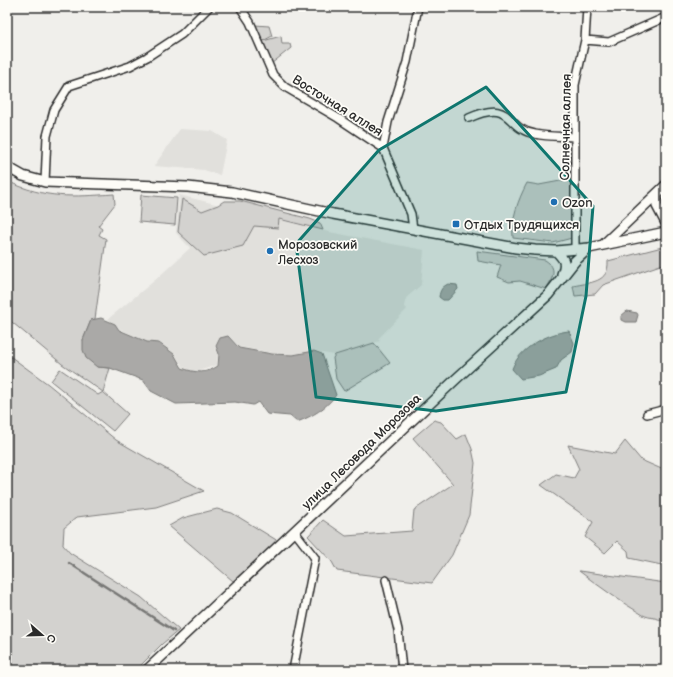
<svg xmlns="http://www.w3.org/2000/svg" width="673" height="677" font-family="'Balsamiq Sans',sans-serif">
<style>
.built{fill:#e1e0dc}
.green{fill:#d3d2cf;stroke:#7f7e7d}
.water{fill:#aaa9a7;stroke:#777775}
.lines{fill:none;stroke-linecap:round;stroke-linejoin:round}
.stream{stroke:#777775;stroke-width:2.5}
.street-casing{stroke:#2b2b2b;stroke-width:10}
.secondary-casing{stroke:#2b2b2b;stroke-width:12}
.street{stroke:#fdfcf7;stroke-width:7}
.secondary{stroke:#fdfcf7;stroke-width:9}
.marked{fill:#0f766e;fill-opacity:0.2;stroke:#0f766e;stroke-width:3;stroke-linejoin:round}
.poi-dot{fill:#1f6fb2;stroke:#fdfcf7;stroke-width:1.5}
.labels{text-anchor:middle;stroke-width:3.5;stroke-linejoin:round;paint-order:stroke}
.street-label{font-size:13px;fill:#2b2b2b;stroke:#fdfcf7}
.poi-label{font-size:13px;fill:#2b2b2b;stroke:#fdfcf7;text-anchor:start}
</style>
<rect width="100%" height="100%" fill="#f0efeb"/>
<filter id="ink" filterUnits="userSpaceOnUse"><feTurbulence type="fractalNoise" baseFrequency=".025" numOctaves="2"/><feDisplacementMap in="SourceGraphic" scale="8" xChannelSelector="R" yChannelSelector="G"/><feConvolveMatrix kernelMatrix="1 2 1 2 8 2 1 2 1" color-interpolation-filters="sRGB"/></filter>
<g filter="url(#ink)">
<path class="built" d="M180 129 212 131 227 140 220 175 204 170 154 166Z
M179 195 329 232 424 250 421 285 406 298 404 306 407 309 378 339 380 341 335 355 322 353 315 350 293 355 272 353 239 347 229 336 220 337 215 346 218 354 217 365 196 372 183 367 175 354 159 342H147L120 329 108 319 154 281 190 248 176 233Z"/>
<path class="green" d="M255 25 269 26 272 36 263 41 281 36 282 44H290L291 48 271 64Z
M571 179 572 238 553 243 513 238C511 219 518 200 527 183L539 185Z
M7 181C46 199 72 197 114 194L115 204 98 226 102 229 99 235 106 239 95 319 91 320 83 340 97 367 110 368 103 392 62 364 7 318Z
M141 195 177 198 175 225 139 222Z
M182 199 202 211 218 205 224 201H240L310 219 320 223 323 230 279 219 278 228 254 226 243 246 204 256 178 232Z
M666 246V263L603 285 595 294 575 296 573 286C591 282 609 283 608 261Z
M477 251 545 260C558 268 553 278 546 289L520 281 509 282 497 277 501 265 478 261Z
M374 343 390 363 344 391 336 379 333 358 335 355Z
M7 354 48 384 116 440 204 491 156 507 77 517 64 528 63 545 70 553 141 597 179 630 162 644 136 670H7Z
M60 369 98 395 103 392 128 414 113 431 51 381Z
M434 420 441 422 457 439 466 434 472 449 475 463 469 515 452 555 432 583 337 571 332 562 308 536 323 520 346 536 412 531 414 510 453 484 413 438Z
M625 441 641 460 666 471V566L629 558 628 551 617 541 605 553 585 537 593 522 541 485 556 474 574 478 579 469 568 445 615 454Z
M217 509 232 513 278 541 233 581 169 526 183 518Z
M579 571 666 583V623C656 616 651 619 643 615 621 602 600 587 579 571Z"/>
<path class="water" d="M448 284 457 285 458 289 448 300H443L439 297C440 290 442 287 448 284Z
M627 311 637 313 638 315 636 322H625L621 320V316Z
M101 318 115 324 119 330 147 342 159 343 174 354 182 368C195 373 206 374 218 366L219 354 216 346 220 338 228 336 239 348 272 354 293 355 314 351 322 354 336 395C325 409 313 416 297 422L290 416 267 414 258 402 253 405 235 402 176 404 151 391 143 380 110 368 97 367 86 358 83 350V340L91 320Z
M569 331 574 343 572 352 561 360 556 369 539 376 521 379 512 369C519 348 548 333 569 331Z"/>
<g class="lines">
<path class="stream" d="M69 563 174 631"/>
<defs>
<path id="street" d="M240 7 250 22 273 75 285 87 338 118 383 148 411 214 413 229
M585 40 609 42 666 17
M469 118C514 98 503 128 535 134 548 137 562 136 575 137
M383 148 388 122 407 62 418 7
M45 182 47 136 54 110 69 86 130 66 147 57 182 34 209 7
M575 249V85L585 40 587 7
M647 414 666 409
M386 580 398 630 402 670
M293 670 315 558 295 532"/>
<path id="secondary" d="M7 167 23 176 45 182 188 187 232 192 333 214 516 248 535 250 556 251 589 248 666 232
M657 194V206L666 223
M603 245 666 185
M556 251C564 259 567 263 562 274
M147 670 456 379 548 295 575 261 589 248"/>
</defs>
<use href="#street" class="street-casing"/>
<use href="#secondary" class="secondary-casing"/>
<use href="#street" class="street"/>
<use href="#secondary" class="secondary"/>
</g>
</g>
<path class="marked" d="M486 87 593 206 586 296 566 392 436 411 316 397 296 244 379 150Z"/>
<g class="poi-dot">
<circle cx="554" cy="202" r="4"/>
<rect x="452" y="220" width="8" height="8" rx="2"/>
<circle cx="270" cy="251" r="4"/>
</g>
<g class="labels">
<g class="street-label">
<text transform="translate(338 105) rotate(32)" y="5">Восточная аллея</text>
<text transform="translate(565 127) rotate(-89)" y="5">Солнечная аллея</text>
<text transform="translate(361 451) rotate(-44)" y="5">улица Лесовода Морозова</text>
</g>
<g class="poi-label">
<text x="562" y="207">Ozon</text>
<text x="464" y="229">Отдых Трудящихся</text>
<text x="278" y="249">Морозовский<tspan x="278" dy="15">Лесхоз</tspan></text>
</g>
</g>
<rect width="673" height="677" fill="none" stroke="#fdfcf7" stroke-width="24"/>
<rect x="12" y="12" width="649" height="653" fill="none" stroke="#2b2b2b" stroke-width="1.5" filter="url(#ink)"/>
<g transform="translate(42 635) rotate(110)" stroke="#fdfcf7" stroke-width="3" paint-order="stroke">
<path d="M0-3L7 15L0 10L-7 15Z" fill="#2b2b2b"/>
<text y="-6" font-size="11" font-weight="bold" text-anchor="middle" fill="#2b2b2b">С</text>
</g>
</svg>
